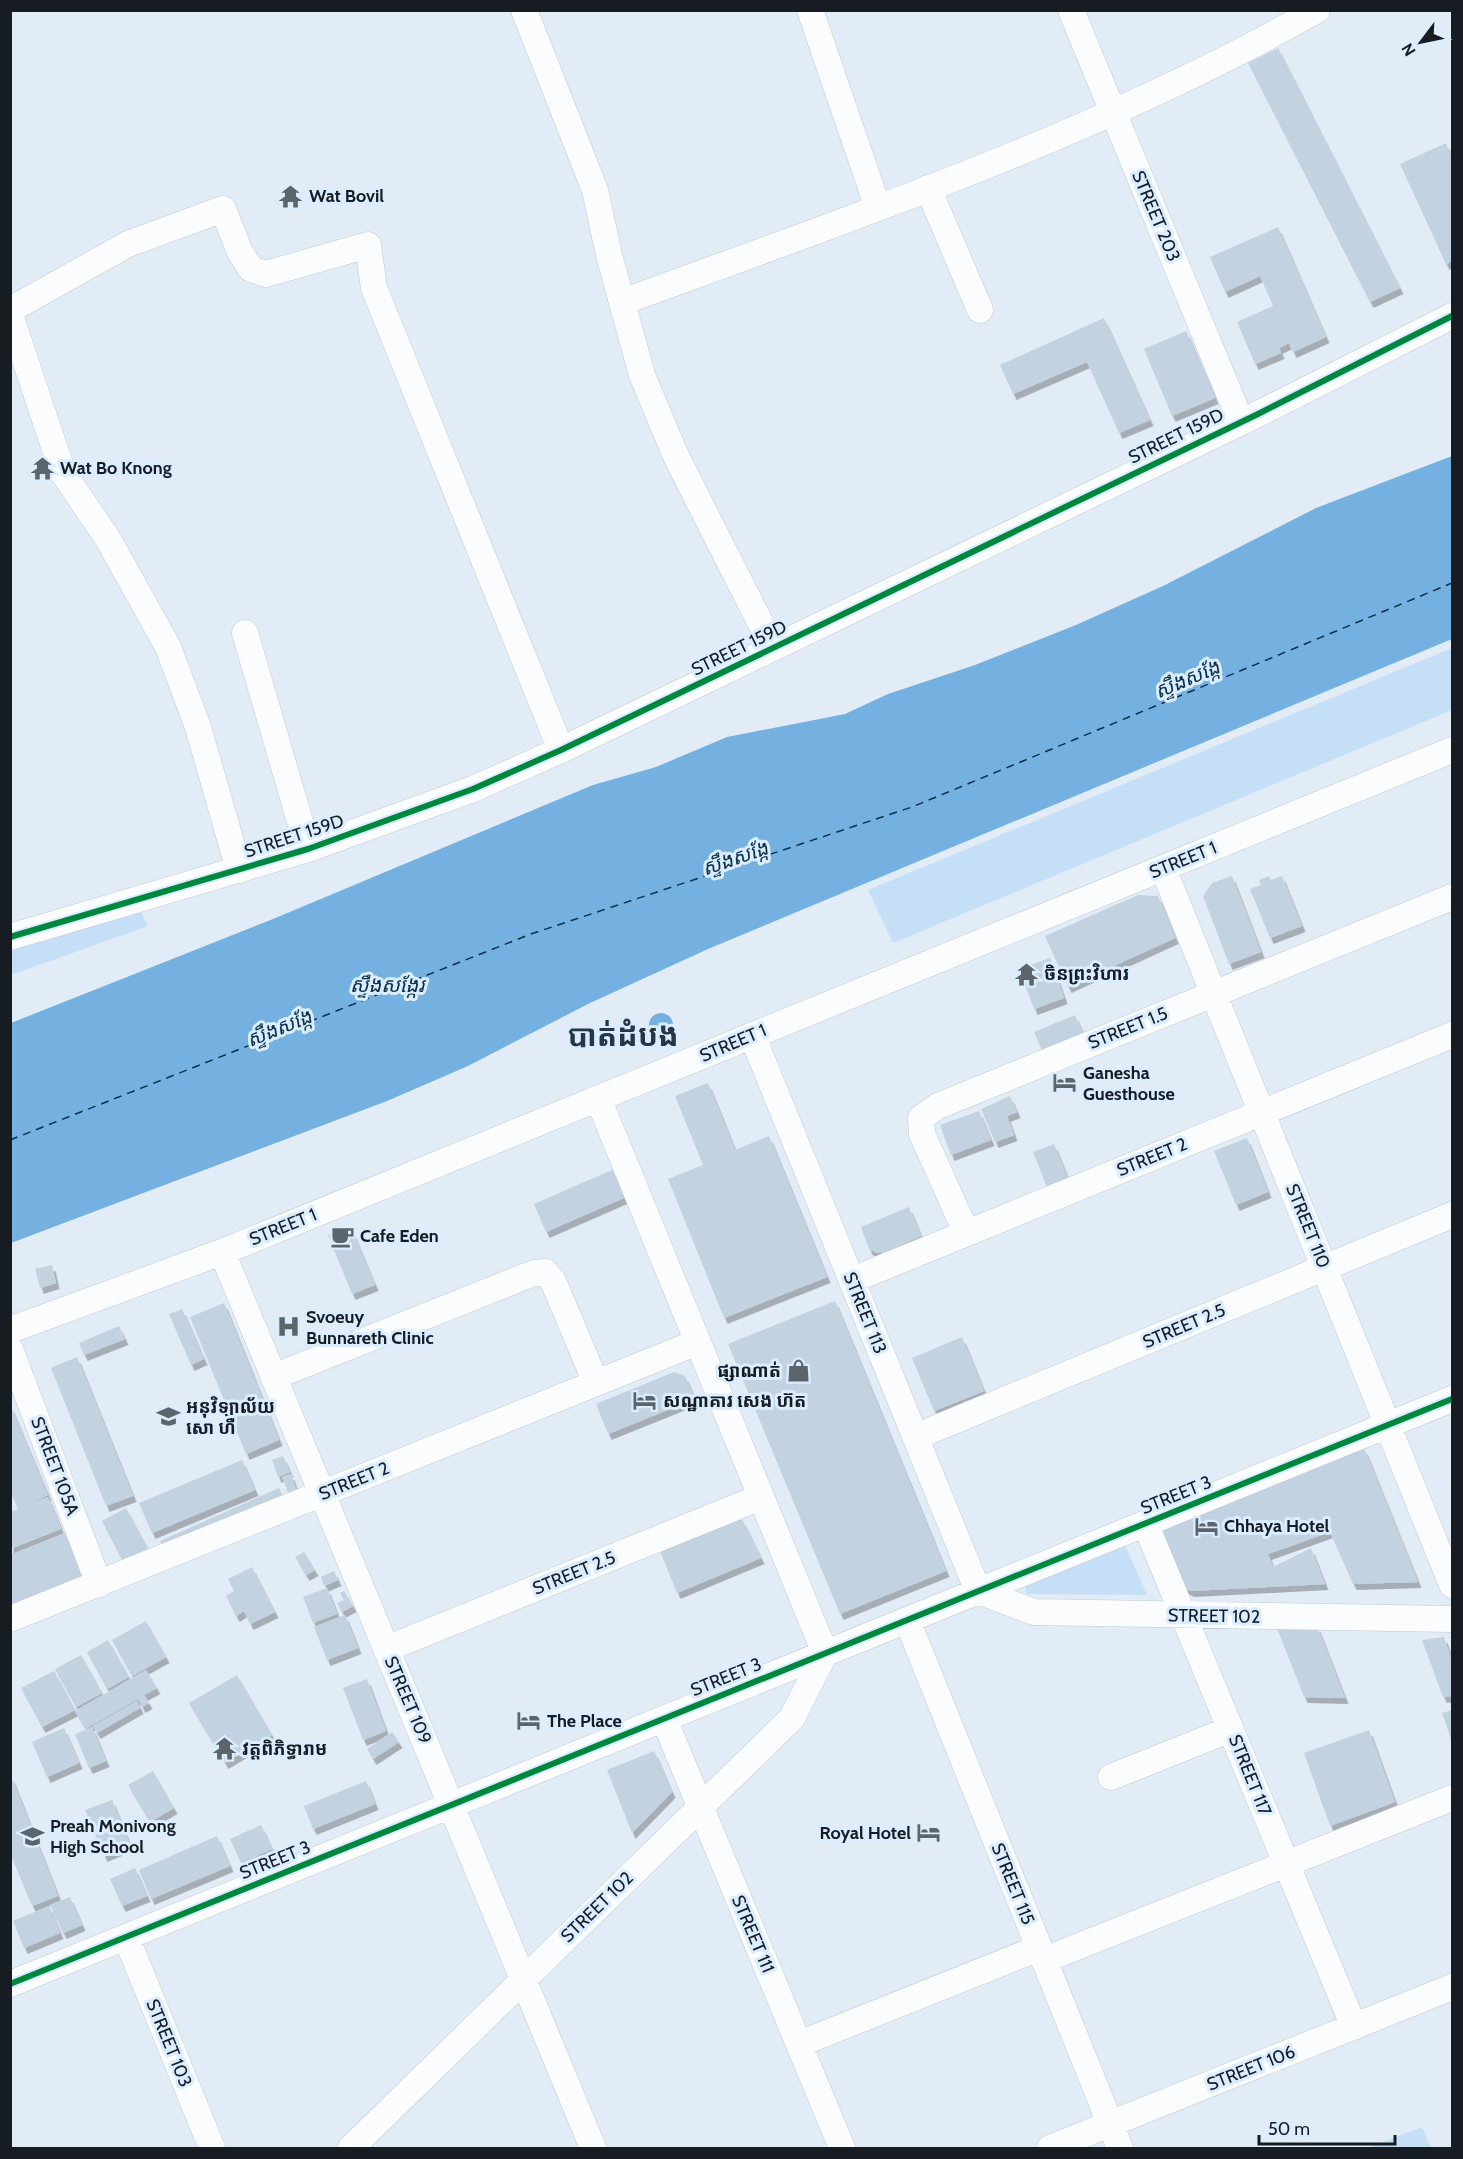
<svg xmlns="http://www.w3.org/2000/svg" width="1463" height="2159" font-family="Cabin,'Noto Sans Khmer',sans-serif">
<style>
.green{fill:#c5dff7}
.water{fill:#74b1e0}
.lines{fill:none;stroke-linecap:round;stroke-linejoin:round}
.ferry{stroke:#0d314a;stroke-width:1.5;stroke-dasharray:8 6;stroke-linecap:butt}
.building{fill:#c2d2e1;filter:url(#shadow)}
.minor-casing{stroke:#c2cad2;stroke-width:27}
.minor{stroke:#fbfcfe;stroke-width:26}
.cycleway-casing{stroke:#daedfe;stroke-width:10}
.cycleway{stroke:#00873e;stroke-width:6}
.labels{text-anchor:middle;stroke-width:6;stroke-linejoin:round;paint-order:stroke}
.poi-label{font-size:18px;font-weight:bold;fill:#161c22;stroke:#daedfe;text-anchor:start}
.street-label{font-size:18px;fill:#161c22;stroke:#daedfe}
.water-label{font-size:20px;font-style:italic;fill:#0d314a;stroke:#daedfe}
.town-label{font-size:30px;font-weight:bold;fill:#273643;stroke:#daedfe}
</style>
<defs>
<filter id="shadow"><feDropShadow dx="3.5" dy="6" stdDeviation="0" flood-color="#0004"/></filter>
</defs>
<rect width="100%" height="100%" fill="#e2ecf6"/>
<path class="green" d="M1452 648V710L893 943 868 890Z
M140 910 148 926 11 975 10 951Z
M1125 1545 1147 1595 1026 1594 1025 1585Z
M1422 2127 1431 2148H1368Z"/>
<path class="water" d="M1452 456V639L708 949 588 1004 468 1066 387 1101 11 1243V1023L273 919 593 785 656 767 727 737 845 714 888 694 975 665 1076 625 1163 586 1316 508Z
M649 1025a12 12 0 1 1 24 0a12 12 0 1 1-24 0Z"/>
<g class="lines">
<path class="ferry" d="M10 1140 531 934 912 807 1452 583"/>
</g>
<path class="building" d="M1278 48 1400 288 1370 302 1248 63Z
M1446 143 1452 158V261L1446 264 1400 164Z
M1278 227 1326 337 1293 352 1289 343 1279 348 1281 353 1255 364 1237 322 1273 306 1260 276 1225 292 1210 257Z
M1104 318 1150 420 1119 433 1087 362 1013 394 1000 365Z
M1186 331 1215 398 1172 416 1144 349Z
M1232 876 1261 952 1229 964 1203 896 1212 883Z
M1269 876 1271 880 1282 876 1302 926 1270 938 1250 889 1261 885 1259 880Z
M1138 895 1158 896 1175 938 1068 987 1045 936Z
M1050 958 1064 998 1034 1009 1019 969Z
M1075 1015 1086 1040 1045 1058 1034 1032Z
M708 1083 735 1150 769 1136 827 1277 724 1318 668 1179 703 1165 675 1096Z
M1010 1096 1017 1112 1007 1116 1014 1135 995 1142 981 1109Z
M979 1111 991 1140 951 1155 940 1125Z
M1247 1138 1268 1192 1236 1205 1214 1151Z
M1054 1144 1071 1187 1050 1195 1033 1152Z
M614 1169 626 1197 546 1232 534 1204Z
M909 1207 921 1236 883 1253H877L869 1249 861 1227Z
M350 1226 375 1285 352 1294 328 1235Z
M52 1265 56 1283 40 1288 35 1269Z
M835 1301 946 1571 840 1614 728 1344Z
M224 1303 279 1440 246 1454 190 1317Z
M182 1309 204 1359 191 1365 169 1314Z
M119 1326 125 1339 84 1355 79 1343Z
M962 1337 984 1391 934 1411 912 1358Z
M77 1357 133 1496 106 1506 51 1368Z
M674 1372 685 1376 695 1399 608 1434 596 1404Z
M10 1405 48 1495 24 1506 48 1497 61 1529 10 1549V1512L18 1509 10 1490Z
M1364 1448 1418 1582 1353 1584 1330 1532 1268 1554 1273 1567 1311 1548 1325 1584 1191 1591 1183 1587 1162 1540 1163 1532 1168 1525Z
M283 1456 290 1472 278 1477 272 1460Z
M242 1460 255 1490 152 1533 139 1503Z
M291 1474 297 1492 289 1495 282 1477Z
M279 1488 284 1498 165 1551 160 1541Z
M126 1508 148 1549 123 1562 102 1521Z
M742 1519 761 1558 677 1593 660 1551Z
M65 1533 82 1572 78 1584 10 1613V1555Z
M304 1552 315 1570 306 1575 295 1557Z
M252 1567 275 1612 250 1624 244 1611 236 1616 226 1596 234 1591 228 1579Z
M334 1571 338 1580 324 1586 321 1577Z
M327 1588 337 1614 313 1623 303 1597Z
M344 1591 353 1606 342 1612 337 1603 344 1600 340 1593Z
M345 1615 358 1648 327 1660 314 1627Z
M146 1621 166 1657 132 1676 112 1640Z
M1317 1626 1345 1698 1304 1697 1277 1628Z
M1444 1637 1452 1661V1696L1443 1697 1422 1640Z
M108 1640 129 1677 107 1689 87 1652Z
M81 1655 102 1693 76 1707 55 1669Z
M146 1670 157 1688 144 1695 149 1703 142 1707 138 1699 85 1729 75 1711Z
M54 1671 75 1710 42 1727 21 1688Z
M237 1675 272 1735 225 1763 189 1703Z
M367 1679 386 1731 363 1740 343 1688Z
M137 1701 140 1708 97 1733 93 1726Z
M1452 1710V1742L1442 1713Z
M92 1727 106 1761 89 1768 75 1734Z
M64 1728 79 1763 47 1777 32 1742Z
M1369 1730 1395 1802 1330 1826 1304 1753Z
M392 1732 399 1742 373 1759 367 1749Z
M654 1751 672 1792 632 1833 607 1770Z
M153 1771 174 1808 150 1822 128 1785Z
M11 1776 58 1896 32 1906 10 1853Z
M366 1781 375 1804 313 1829 304 1806Z
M112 1800 130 1845 104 1856 85 1810Z
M261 1825 272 1849 241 1863 230 1839Z
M217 1836 230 1866 151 1899 139 1870Z
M135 1868 147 1896 122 1906 110 1879Z
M70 1897 82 1925 63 1933 50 1905Z
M49 1906 60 1933 24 1948 13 1921Z"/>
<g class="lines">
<defs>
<path id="minor" d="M524 10 595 190 609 255 642 375 676 456 773 648
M810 10 878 208
M1071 10 1241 422
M928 188 980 310
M622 302C857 216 1098 134 1317 10
M10 310 128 244 223 209 240 252 251 269 266 274 368 245 374 288 561 750
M10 315 63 473 108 539 168 647 198 727 239 870
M245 633 308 849
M1163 868 1452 1585
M10 937 308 849 473 789 561 750 827 622 1258 414 1452 316
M752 1035 978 1591 1034 1612 1452 1619
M966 1232 922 1134 921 1118 938 1106 1452 897
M222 1252 593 2148
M852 1280 1452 1035
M10 1330 222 1252 1452 750
M10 1349 99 1584
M273 1377 534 1273 545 1272 553 1281 596 1383
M915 1437 1452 1215
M1145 1523 1354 2027
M10 1619 698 1342
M907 1620 1120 2148
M386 1649 761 1497
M664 1719 842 2148
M1111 1777 1231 1729
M126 1937 212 2148
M1044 1960 1452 1798
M10 1984 1452 1399
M799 2044 1039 1948
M351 2148 792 1718 825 1653 598 1098
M1050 2148 1452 1987"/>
</defs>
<use href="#minor" class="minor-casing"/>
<use href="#minor" class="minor"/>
<defs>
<path id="cycleway" d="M10 937 308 849 473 789 561 750 827 622 1258 414 1452 316
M10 1984 1452 1399"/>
</defs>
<use href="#cycleway" class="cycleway-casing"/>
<use href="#cycleway" class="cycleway"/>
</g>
<defs>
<symbol id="temple-bare" viewBox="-9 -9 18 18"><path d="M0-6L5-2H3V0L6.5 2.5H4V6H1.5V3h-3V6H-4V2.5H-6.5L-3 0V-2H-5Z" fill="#5d656c" stroke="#daedfe" stroke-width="2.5" paint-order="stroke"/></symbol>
<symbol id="hotel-bare" viewBox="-9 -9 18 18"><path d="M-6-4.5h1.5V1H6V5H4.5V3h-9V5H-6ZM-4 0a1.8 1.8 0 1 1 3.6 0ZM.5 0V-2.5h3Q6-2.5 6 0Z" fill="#5d656c" stroke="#daedfe" stroke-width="2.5" paint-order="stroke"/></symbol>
<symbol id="cafe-bare" viewBox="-9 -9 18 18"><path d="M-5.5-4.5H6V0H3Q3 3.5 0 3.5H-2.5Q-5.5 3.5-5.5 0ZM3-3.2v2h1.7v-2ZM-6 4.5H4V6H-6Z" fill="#5d656c" stroke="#daedfe" stroke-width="2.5" paint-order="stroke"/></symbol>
<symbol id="hospital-bare" viewBox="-9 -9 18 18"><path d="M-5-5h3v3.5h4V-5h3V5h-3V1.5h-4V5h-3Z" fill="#5d656c" stroke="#daedfe" stroke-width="2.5" paint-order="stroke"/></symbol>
<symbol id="shop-bare" viewBox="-9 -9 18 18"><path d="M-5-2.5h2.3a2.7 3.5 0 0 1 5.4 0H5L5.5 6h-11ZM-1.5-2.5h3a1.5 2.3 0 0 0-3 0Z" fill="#5d656c" stroke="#daedfe" stroke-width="2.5" paint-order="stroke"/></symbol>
<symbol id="school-bare" viewBox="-9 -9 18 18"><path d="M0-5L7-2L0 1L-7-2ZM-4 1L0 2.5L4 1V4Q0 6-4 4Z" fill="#5d656c" stroke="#daedfe" stroke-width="2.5" paint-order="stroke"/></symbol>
</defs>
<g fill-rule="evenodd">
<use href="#temple-bare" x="274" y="180" width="33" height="33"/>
<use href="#temple-bare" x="26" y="452" width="33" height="33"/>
<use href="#temple-bare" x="1010" y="958" width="33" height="33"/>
<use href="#hotel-bare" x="1048" y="1066" width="33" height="33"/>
<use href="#cafe-bare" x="326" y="1220" width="33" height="33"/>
<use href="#hospital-bare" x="272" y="1310" width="33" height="33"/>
<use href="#shop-bare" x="782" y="1354" width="33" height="33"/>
<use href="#hotel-bare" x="628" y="1384" width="33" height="33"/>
<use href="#school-bare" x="152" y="1400" width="33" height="33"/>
<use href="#hotel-bare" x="1190" y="1510" width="33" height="33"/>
<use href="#hotel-bare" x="512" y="1704" width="33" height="33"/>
<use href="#temple-bare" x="208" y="1732" width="33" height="33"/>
<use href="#hotel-bare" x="912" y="1816" width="33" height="33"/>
<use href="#school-bare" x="16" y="1820" width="33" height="33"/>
</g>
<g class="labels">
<g class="poi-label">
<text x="309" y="202">Wat Bovil</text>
<text x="60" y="474">Wat Bo Knong</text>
<text x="1044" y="980">ចិនព្រះវិហារ</text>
<text x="1083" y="1079">Ganesha<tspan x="1083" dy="21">Guesthouse</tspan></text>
<text x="360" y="1242">Cafe Eden</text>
<text x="306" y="1323">Svoeuy<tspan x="306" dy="21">Bunnareth Clinic</tspan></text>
<text x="781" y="1377" text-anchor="end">ផ្សាណាត់</text>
<text x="663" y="1407">សណ្ឋាគារ សេង ហ៊ត</text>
<text x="186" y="1413">អនុវិទ្យាល័យ<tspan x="186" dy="21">សោ ហឺ</tspan></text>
<text x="1224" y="1532">Chhaya Hotel</text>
<text x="547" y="1727">The Place</text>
<text x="242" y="1755">វត្តពិភិទ្ធារាម</text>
<text x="50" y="1832">Preah Monivong<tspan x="50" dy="21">High School</tspan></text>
<text x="911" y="1839" text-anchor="end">Royal Hotel</text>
</g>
<g class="street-label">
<text transform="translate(1156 216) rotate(67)" y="6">STREET 203</text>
<text transform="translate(1176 436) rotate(-26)" y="6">STREET 159D</text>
<text transform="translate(739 648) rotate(-26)" y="6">STREET 159D</text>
<text transform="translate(294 836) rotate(-18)" y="6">STREET 159D</text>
<text transform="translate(1183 860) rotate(-22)" y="6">STREET 1</text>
<text transform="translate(1128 1028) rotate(-22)" y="6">STREET 1.5</text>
<text transform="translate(733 1043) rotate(-23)" y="6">STREET 1</text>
<text transform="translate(1152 1157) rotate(-22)" y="6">STREET 2</text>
<text transform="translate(1308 1226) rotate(68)" y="6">STREET 110</text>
<text transform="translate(283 1227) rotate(-22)" y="6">STREET 1</text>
<text transform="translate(865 1313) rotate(68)" y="6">STREET 113</text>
<text transform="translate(1184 1326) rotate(-23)" y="6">STREET 2.5</text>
<text transform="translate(55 1466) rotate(69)" y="6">STREET 105A</text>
<text transform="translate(354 1481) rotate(-22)" y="6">STREET 2</text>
<text transform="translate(1176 1495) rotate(-22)" y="6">STREET 3</text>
<text transform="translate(574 1573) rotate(-22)" y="6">STREET 2.5</text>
<text transform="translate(1214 1616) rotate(1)" y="6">STREET 102</text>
<text transform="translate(726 1677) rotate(-22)" y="6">STREET 3</text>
<text transform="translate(408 1700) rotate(67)" y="6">STREET 109</text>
<text transform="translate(1250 1775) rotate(68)" y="6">STREET 117</text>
<text transform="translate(275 1860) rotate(-22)" y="6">STREET 3</text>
<text transform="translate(1013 1884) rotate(68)" y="6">STREET 115</text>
<text transform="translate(597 1907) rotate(-44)" y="6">STREET 102</text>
<text transform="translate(753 1934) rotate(67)" y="6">STREET 111</text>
<text transform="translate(169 2043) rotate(68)" y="6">STREET 103</text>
<text transform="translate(1251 2068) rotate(-22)" y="6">STREET 106</text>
</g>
<g class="water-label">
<text transform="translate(1187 679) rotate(-23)" y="7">ស្ទឹងសង្កែ</text>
<text transform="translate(735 858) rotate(-19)" y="7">ស្ទឹងសង្កែ</text>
<text x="387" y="992">ស្ទឹងសង្កែរ</text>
<text transform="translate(279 1028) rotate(-22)" y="7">ស្ទឹងសង្កែ</text>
</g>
<g class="town-label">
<text x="623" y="1046">បាត់ដំបង</text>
</g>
</g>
<rect width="1463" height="2159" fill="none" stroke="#161c22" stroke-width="24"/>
<g transform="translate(1421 42) rotate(238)" stroke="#daedfe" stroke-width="4.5" paint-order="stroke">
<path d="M0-4.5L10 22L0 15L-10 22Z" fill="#161c22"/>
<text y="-9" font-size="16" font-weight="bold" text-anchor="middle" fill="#161c22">N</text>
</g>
<path d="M1259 2135v9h136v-9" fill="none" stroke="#161c22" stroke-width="3"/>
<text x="1268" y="2135" font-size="18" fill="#161c22" stroke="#daedfe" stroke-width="4.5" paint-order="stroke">50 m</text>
</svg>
